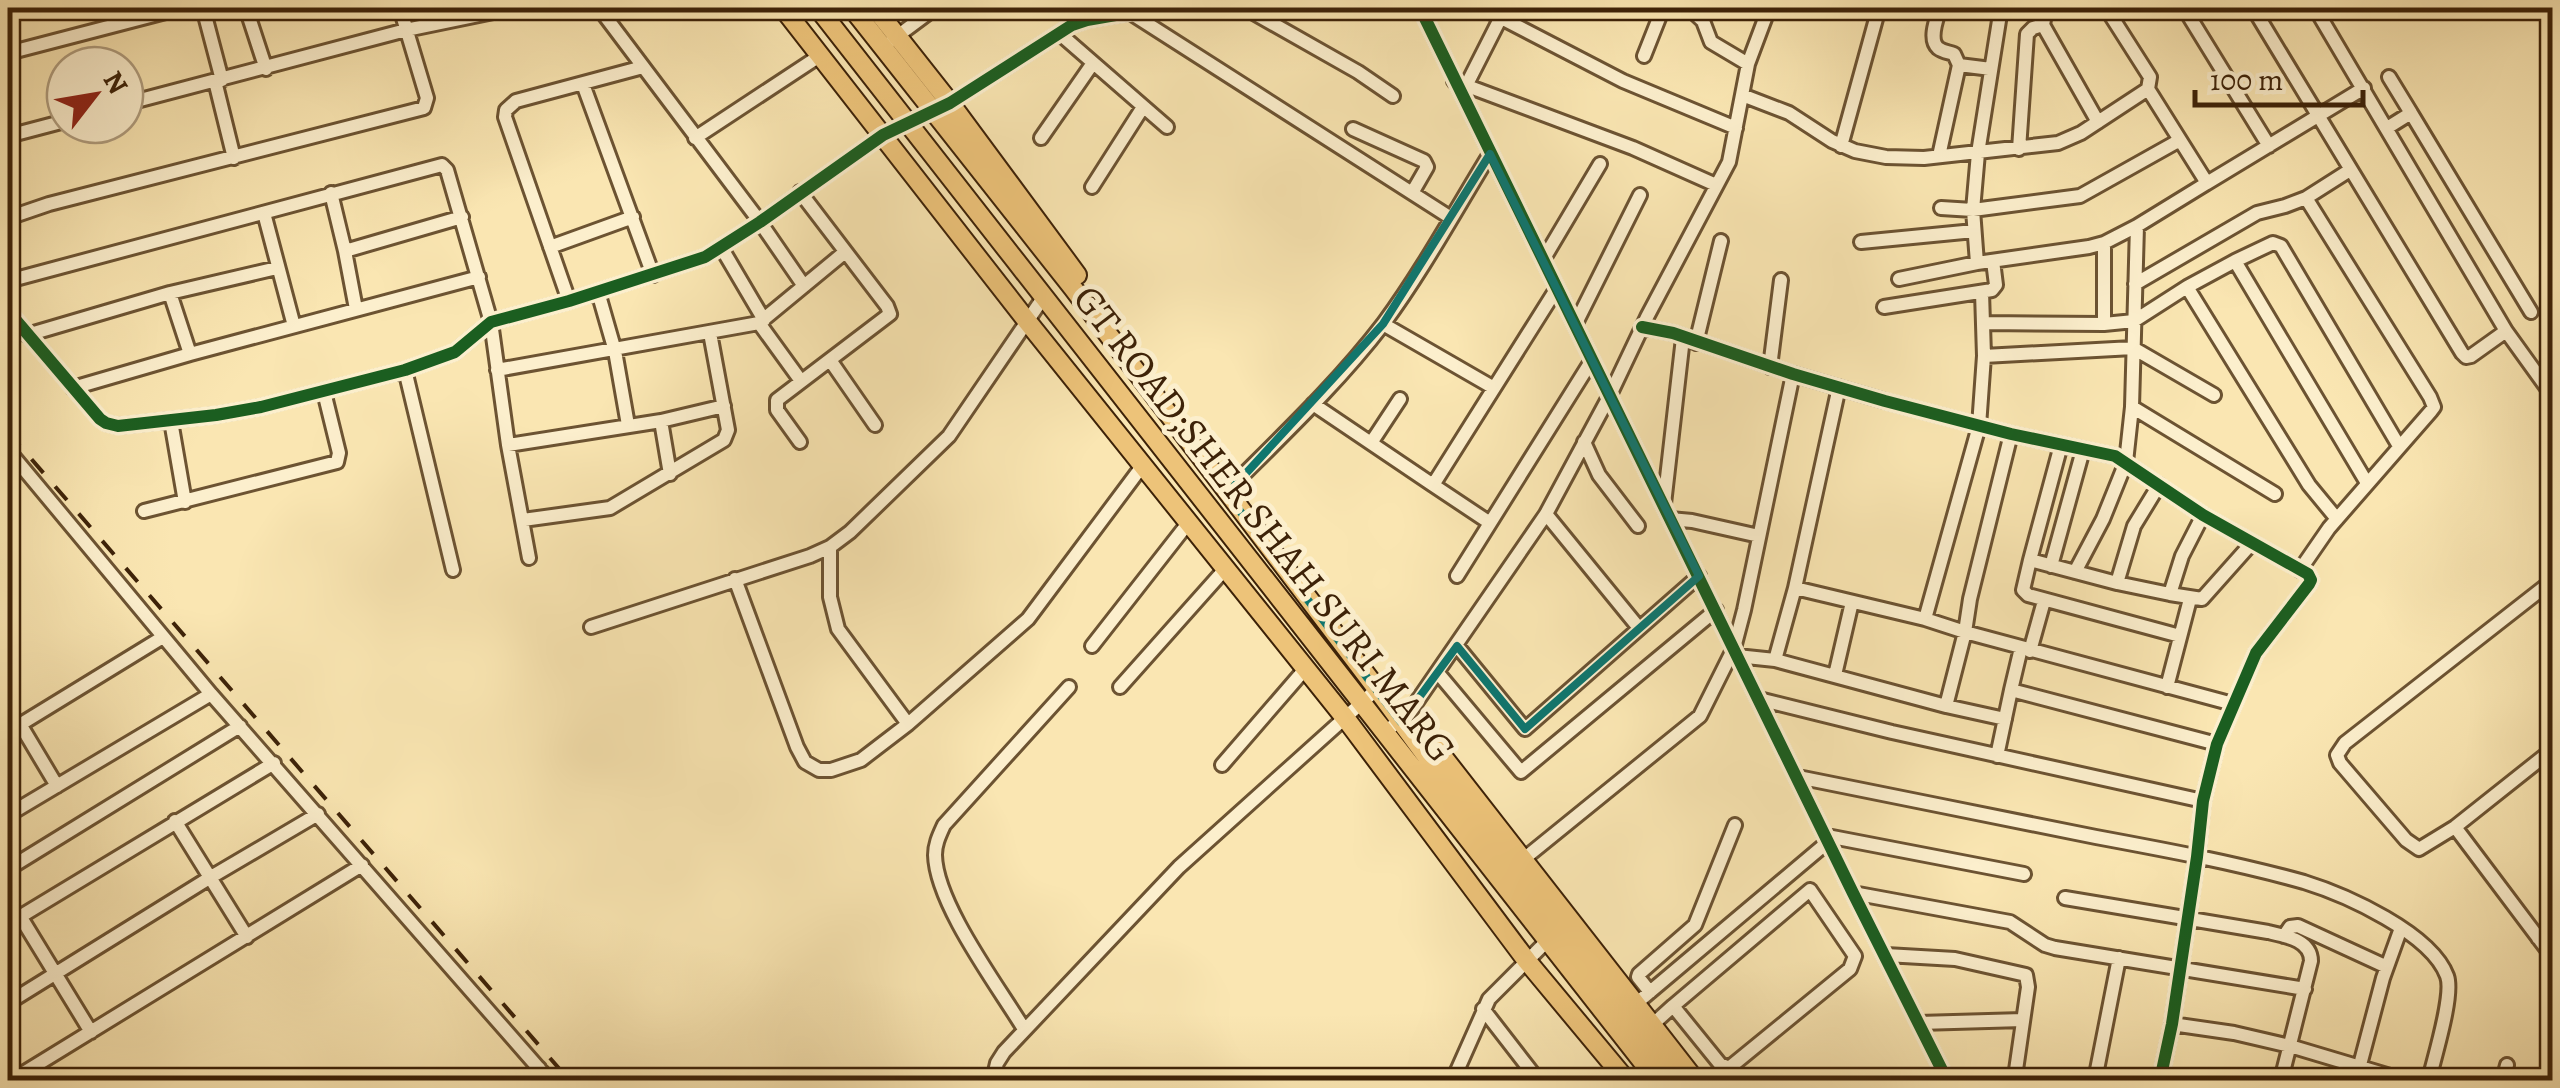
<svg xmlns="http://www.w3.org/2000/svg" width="2560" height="1088" font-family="Alegreya,serif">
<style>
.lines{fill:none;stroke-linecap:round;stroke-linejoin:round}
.minor-casing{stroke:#6c5332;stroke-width:18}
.major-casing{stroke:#3d2208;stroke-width:22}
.minor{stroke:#fcefcd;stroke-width:12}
.major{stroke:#edc379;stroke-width:18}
.rail{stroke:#3d2208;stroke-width:4;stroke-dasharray:18 18;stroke-linecap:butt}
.cycleway-casing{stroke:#fcefcd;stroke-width:19}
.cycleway{stroke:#1b5e20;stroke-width:12}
.marked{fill:none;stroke:#0f766e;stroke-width:8;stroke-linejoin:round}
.labels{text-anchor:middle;stroke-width:10;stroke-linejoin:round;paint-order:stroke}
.street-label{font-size:40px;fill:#3d2208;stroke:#fcefcd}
</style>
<rect width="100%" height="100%" fill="#fae6b2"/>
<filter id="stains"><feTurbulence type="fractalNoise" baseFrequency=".002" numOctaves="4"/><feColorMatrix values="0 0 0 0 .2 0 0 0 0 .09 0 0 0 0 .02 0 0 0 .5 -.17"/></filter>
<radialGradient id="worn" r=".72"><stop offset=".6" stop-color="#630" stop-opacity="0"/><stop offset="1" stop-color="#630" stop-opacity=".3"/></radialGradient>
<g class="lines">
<defs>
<path id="minor" d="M203 8 222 80
M246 8 266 69
M599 8 760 222 804 286
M1245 8 1358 72 1393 96
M1420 8 1853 893 1947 1080
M1482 8 1623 81 1736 128
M1689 8 1703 21 1711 42 1748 64
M2001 8 1978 153 1973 210 1977 263 2089 247 2104 243 2137 226
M2184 8 2269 146
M2253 8 2462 353 2466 357 2471 356 2506 331
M2315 8 2506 331 2552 395
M1129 12 1451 218
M2043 25 2098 122
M1059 33 1167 127
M892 40 935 8
M8 53 181 8
M1644 56 1663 8
M1959 65 1991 69
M2389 77 2411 113
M215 81 234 158
M1454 81 1633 148 1716 185
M583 84 653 275
M1466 86 1500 19
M1742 95 1789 113 1832 141 1855 151 1886 157 1924 158 2058 143 2081 133 2148 89 2150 77 2106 8
M125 104 406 30 513 8
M2387 128 2411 113 2531 312
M1353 129 1424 161 1427 167 1412 193
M8 136 65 121
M695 138 821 55
M1041 138 1093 63
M1841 146 1879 8
M2019 149 2027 34 2033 28 2043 25 2046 8
M1939 156 1959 65 1954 54C1949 52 1943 52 1938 48 1928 39 1937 18 1940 8
M2207 183 2364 88
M1092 187 1143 107
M331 193 345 251 356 309
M2306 198 2350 170
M1941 208 1973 210 2080 196 2180 140
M264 213 294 326
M8 218 49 204 424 108 427 98 400 8
M1861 242 1974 231
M2104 243V324
M550 247 633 217
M721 247 764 320
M345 251 462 217
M1543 260 1600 164
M2235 261 2187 287 2309 485 2337 519
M1899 279 1977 263
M8 281 442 165 447 170 491 322 508 445 529 558
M2135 284 2257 213 2285 206 2306 198 2430 397 2434 407 2431 411 2329 528 2300 570
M598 292 615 351 628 425
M1982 292 1984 356 1979 426 1925 619 1965 632 1970 599 2011 434
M569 301 505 117 506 110 516 101 643 67
M1884 307 1992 290 1996 285 1993 261
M8 311 100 419 106 423 118 426 216 415 261 407 405 370 455 352 491 322 569 301 705 257 760 222 883 135 950 103 1072 25 1087 20 1156 8
M1984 323 2104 324 2134 321 2187 287
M1383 324 1494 388
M1575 325 1640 195
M1642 327 1673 333 1793 374 1885 401 2011 434 2115 456 2203 515 2308 574 2311 580 2309 584 2256 653 2217 744 2203 801 2197 857 2172 1024 2160 1080
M27 335 170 293 277 268
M1696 343 1721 241
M190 354 479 277
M1984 356 2133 348 2214 395
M830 360 875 425
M1770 367 1781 280
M405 370 453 570
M497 370 759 323
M801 381 759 323 845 252
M73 388 190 354 170 293
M1313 404 1433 485 1557 288
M2132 407 2275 494
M171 421 185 502
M661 421 670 474
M800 442 777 410V400L890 314 887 306 800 192
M1584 442 1599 475 1638 526
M1371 443 1400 399
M508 445 661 421 724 406
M2061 445 2030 560 2117 583
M8 450 211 694 549 1080
M2367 483 2235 261 2273 243 2281 246 2399 446
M1433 485 1490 523
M2159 485 2134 526 2117 583 2170 594
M1227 494 1232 486C1284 434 1339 382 1384 323 1423 270 1455 211 1490 154
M1664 504 1683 338
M144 511 337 462 339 453 324 392
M1546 514 1639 628
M2203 515 2182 556 2170 594 2202 599 2251 544
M1670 519 1692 521 1759 536
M523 520 610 508 724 440 728 430 710 333
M830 547V597L838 629 908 724
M2030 560 2023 590 2028 595 2180 636
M2051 566 2083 450
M2075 572 2103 519 2126 462 2132 407 2137 226 2207 183 2148 89
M1457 576 1592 360
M735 579 797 747 805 762 819 770H831L861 760 908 724 1028 619 1143 465
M2552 581 2345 743 2337 755 2340 763 2406 840 2419 849 2455 827 2552 750
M1795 588 1925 619
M591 627 810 556 830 547 850 532 949 436 1043 298
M1092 646 1189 522
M1457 646 1525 729 1699 576
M2021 648 2011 690 2217 744
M2030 651 2044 601
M1737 656 1775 660 1946 706 1965 632 2233 704
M1775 660 1795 588 1839 387
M1438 673 1521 772 1716 610
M1835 675 1852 602
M1120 687 1226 568
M2167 687 2190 599
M1759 699 1892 732 2203 801
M1946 706 2005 719
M20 724 57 786
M8 732 163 637
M1385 732 1409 713 1546 514 1610 395 1647 317 1729 162 1748 64 1769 8
M1997 756 2011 690
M1222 765 1306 668
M1798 777C1897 797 1997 817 2096 837 2166 850 2236 863 2304 882 2346 895 2431 933 2447 976 2454 995 2434 1058 2429 1080
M8 815 211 694
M175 821 247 937
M2455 827 2552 956
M1827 836 2024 874
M1520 862 1700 716 1734 648 1744 610 1793 374
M8 869 240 726
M1853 893 2010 922 2045 945 2055 948 2305 989
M2065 898 2268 932C2286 936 2311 940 2311 961L2281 1080
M20 916 91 1032
M8 924 274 763
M2284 936 2290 927 2298 926 2387 967
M2538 938 2552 926
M1886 955 1955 959 2026 975 2028 987 2015 1077
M1650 992 1638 977 1639 974 1695 925 1735 825
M8 1003 211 877 318 814
M1632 1007 1829 841
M1483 1009 1538 1080
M1919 1023 2023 1020
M2172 1024 2234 1033 2290 1046 2404 1080
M1652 1025 1673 1006 1810 890 1855 956 1850 969 1729 1068 1720 1064 1673 1006
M1024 1029C998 986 936 904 935 855 935 844 939 836 944 825L1069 687
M12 1080 362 865
M519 1080 539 1068
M993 1080 997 1063 1004 1052 1179 867 1377 689
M1453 1080 1489 999 1548 940
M2095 1080 2119 958
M2356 1080 2383 978 2401 928
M2503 1080 2507 1065"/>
<path id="major" d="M783 8 1027 321 1346 719 1527 961 1626 1080
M818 8C1097 366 1379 722 1657 1080
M852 8 1073 288 1377 689 1510 870 1674 1080
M875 8 950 103 1077 275
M1422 730 1695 1080"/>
</defs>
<use href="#minor" class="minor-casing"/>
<use href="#major" class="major-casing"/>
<use href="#minor" class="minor"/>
<use href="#major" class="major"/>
<path class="rail" d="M8 432 569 1080"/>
<defs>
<path id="cycleway" d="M1420 8 1853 893 1947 1080
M8 311 100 419 106 423 118 426 216 415 261 407 405 370 455 352 491 322 569 301 705 257 760 222 883 135 950 103 1072 25 1087 20 1156 8
M1642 327 1673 333 1793 374 1885 401 2011 434 2115 456 2203 515 2308 574 2311 580 2309 584 2256 653 2217 744 2203 801 2197 857 2172 1024 2160 1080"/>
</defs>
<use href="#cycleway" class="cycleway-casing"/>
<use href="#cycleway" class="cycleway"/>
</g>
<path class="marked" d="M1490 154 1699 576 1525 729 1457 646 1401 722 1227 494 1383 324Z"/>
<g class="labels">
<g class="street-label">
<text transform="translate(1265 523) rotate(52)" y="14">GT ROAD;SHER SHAH SURI MARG</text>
</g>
</g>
<rect width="2560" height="1088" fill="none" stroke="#fae6b2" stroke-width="40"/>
<rect x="10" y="10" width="2540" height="1068" fill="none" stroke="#3d2208" stroke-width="5"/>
<rect x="20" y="20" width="2520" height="1048" fill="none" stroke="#3d2208" stroke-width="2.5"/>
<g transform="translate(95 95) rotate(59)"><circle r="48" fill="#fcefcd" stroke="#b09d7e" stroke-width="2.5"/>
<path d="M0-8L18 38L0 25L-18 38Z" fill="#8f2418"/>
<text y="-15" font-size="28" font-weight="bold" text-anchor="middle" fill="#3d2208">N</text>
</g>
<path d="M2195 90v15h168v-15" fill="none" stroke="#3d2208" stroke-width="5"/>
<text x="2210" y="90" font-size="30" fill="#3d2208" stroke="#fcefcd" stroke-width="8" paint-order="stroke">100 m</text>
<rect width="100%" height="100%" filter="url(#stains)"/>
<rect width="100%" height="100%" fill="url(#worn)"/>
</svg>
